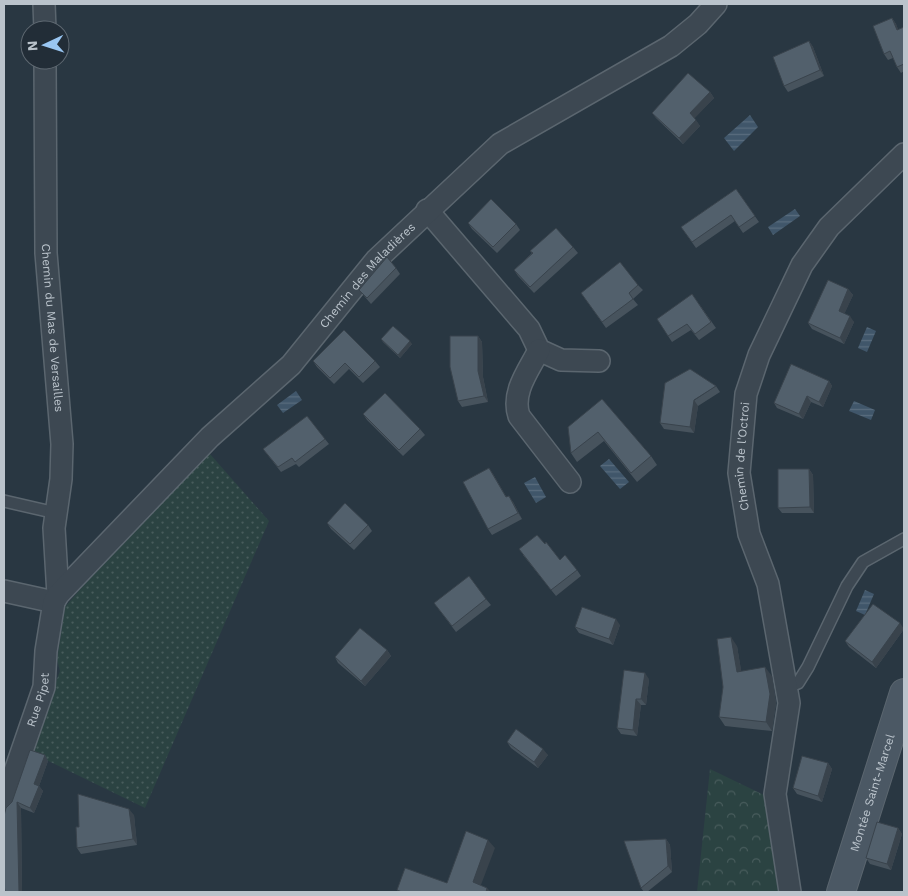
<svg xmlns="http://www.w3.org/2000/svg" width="908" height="896" font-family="'Work Sans',sans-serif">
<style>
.grass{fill:url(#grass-dots)}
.forest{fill:url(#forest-crowns)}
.water{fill:url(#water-rules)}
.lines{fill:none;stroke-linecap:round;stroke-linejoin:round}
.lane-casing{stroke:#5b666f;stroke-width:14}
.street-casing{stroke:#5b666f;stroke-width:24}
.secondary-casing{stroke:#5b666f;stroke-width:30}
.lane{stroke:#3d4852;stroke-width:11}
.street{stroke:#3d4852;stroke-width:21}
.secondary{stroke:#4b5864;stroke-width:28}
.wall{fill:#47535d}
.shaded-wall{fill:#39434c}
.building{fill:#52606c;stroke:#39434c}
.labels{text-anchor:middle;stroke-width:4;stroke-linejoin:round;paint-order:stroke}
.street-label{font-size:12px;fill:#bac3cb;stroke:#222d37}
</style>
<defs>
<pattern id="grass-dots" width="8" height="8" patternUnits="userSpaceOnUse" patternTransform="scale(1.25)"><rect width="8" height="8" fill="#2b4342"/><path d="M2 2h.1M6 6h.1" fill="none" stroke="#485c5c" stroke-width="1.8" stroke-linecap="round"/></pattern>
<pattern id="forest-crowns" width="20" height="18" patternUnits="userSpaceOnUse" patternTransform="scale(1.25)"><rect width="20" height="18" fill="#2b4342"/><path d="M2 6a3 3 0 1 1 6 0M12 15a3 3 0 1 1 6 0" fill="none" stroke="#485c5c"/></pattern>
<pattern id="water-rules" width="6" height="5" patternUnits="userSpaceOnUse" patternTransform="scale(1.25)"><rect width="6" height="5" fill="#40566a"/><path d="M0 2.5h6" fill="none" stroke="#5a6d7e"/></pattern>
</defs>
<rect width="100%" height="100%" fill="#293742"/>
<path class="grass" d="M210 454 269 521 145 808 30 752 60 671 57 660 65 607 118 545 205 455Z"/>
<path class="forest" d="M710 769 768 797 781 892H697Z"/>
<path class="water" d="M750 115 758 127 734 151 724 138Z
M795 209 800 216 773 235 768 227Z
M867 327 876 331 867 352 858 348Z
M296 391 302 400 283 413 277 405Z
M854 401 875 410 871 420 849 411Z
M609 459 629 482 620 489 600 466Z
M535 477 546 497 536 503 524 483Z
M865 590 874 594 865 615 856 611Z"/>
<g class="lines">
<defs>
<path id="lane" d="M4 501 56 513
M788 687 798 683 808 667 847 586 863 562 904 539"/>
<g id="street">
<path d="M44 4 45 30"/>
<path id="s1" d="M45 60 46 253 62 444 61 479 54 528 58 595"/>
<path d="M427 210 529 329 539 350 561 360 599 361"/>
<path d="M539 350C529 370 511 392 519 416L570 482"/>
<path d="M4 591 54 602"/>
<path id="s2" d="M4 803 44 687 46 651 54 602 58 595 210 437 291 365 376 260 500 144 671 46 698 24 716 4"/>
<path id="s3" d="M790 892 775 794 789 703 768 584 749 534 739 473 746 394 759 355 802 265 829 227 904 154"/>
</g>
<g id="secondary">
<path id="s4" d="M841 892 904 693"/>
</g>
</defs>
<use href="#lane" class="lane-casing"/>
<use href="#street" class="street-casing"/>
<use href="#secondary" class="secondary-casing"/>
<use href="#lane" class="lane"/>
<use href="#street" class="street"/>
<use href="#secondary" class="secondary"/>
</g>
<path class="wall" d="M892 18 896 24 898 30 904 27V71L901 73 897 67 893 58 888 60 884 54Z
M809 41 813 47 824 76 788 92 784 86Z
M710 92 714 98 694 118 700 126 683 144 656 118 652 113Z
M736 189 759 222 743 233 735 221 696 248 681 227Z
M468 223 516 224 520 230 497 253 472 229Z
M573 247 578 253 534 293 518 276 514 270 532 253 530 251Z
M396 268 400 274 371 304 359 290Z
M638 285 643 290 633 299 638 305 606 328 581 293Z
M848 289 853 295 844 314 854 322 844 344 812 329 808 323Z
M692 294 716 328 699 340 691 330 672 342 668 336Z
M478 336 482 342 483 377 488 402 462 407 458 401Z
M381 339 412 344 400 358 383 342Z
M313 361H375L380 367 363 383 349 369 334 384 317 367Z
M829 381 832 386 823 407 811 402 803 419 777 408 774 403Z
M716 386 720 392 698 406 694 433 664 429 660 423Z
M602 399 651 456 657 465 637 482 604 441 577 462 571 453Z
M363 414 420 429 425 435 403 456 367 420Z
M325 439 329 444 299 467 296 464 281 472 263 449Z
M809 469 813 475 814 513H782L778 508Z
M493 474 506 497 513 502 522 519 492 535 488 529Z
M327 523 368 525 372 531 354 550 331 529Z
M545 544 560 560 577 570 581 576 556 596 523 555Z
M486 599 491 605 456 632 434 603Z
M620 625 613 645 579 633 575 627Z
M904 629 876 668 849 647 845 641Z
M737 646 741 671 772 676 776 703 772 731 725 726 719 717Z
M387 650 391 656 365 686 338 663 335 657Z
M649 679 646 705H641L637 736 621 734 617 728Z
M507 742 548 755 538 768 511 748Z
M45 755 48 761 39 786 43 791 34 813 21 808 22 892H5L12 802Z
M828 763 832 769 822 802 797 794 793 788Z
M134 815 137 845 81 854 77 848Z
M898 828 902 834 891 870 870 864 866 858Z
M666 839 670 845 672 872 647 892H644L641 888Z"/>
<path class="shaded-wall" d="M892 18 896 24 901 36 897 30Z
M809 41 813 47 824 76 820 70Z
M710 92 714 98 694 119 690 113Z
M696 120 700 126 683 144 679 138Z
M848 289 853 295 843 317 839 311Z
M850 316 854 322 844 344 840 338Z
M478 336 482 342 483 377 488 402 484 396 478 371Z
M410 341 412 344 400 358 398 355Z
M829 381 832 386 823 407 819 402Z
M807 396 811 402 803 419 799 414Z
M694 400 698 406 694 433 690 427Z
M489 468 493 474 510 503 506 497Z
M809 469 813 475 814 513 810 507Z
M509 496 513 502 522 519 518 513Z
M616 619 620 625 613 645 609 639Z
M900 623 904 629 876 668 872 662Z
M731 637 737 646 743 681 737 672Z
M387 650 391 656 365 686 361 681Z
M765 667 772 676 776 703 772 731 766 722Z
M645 673 649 679 646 705 641 699Z
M636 699 641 705 637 736 633 730Z
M543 749 548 755 538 768 534 762Z
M45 755 48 761 39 786 43 791 34 813 30 808 34 784Z
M828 763 832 769 822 802 818 796Z
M17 802 21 808 22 892H19Z
M129 809 134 815 137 845 133 839Z
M898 828 902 834 891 870 887 864Z
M666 839 670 845 672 872 668 866Z
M488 840 495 848 479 890 473 882Z
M487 888 491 892H486Z"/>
<path class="building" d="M892 18 897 30 904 27V64L897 67 890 51 884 54 873 26Z
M809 41 820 70 784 86 773 57Z
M688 73 710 92 690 113 696 120 679 138 652 113Z
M736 189 755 216 739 227 731 215 692 242 681 227Z
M491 199 516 224 493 247 468 223Z
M556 228 573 247 530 287 514 270 533 253 530 251Z
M387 257 396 268 367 298 359 290Z
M620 262 638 285 629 293 633 299 602 322 581 293Z
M828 280 848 289 839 311 850 316 840 338 808 323Z
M692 294 711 322 695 334 687 324 668 336 657 319Z
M393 326 410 341 398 355 381 339Z
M344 330 375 361 359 377 345 363 330 378 313 361Z
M450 336H478V371L484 396 458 401 450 367Z
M791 364 829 381 819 402 807 396 799 414 774 403Z
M690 369 716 386 694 400 690 427 660 423 665 383Z
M385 393 420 429 399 450 363 414Z
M602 399 651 456 631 473 598 432 571 453 568 427Z
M307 416 325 439 295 462 292 458 278 467 263 449Z
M489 468 506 497 509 496 518 513 488 529 463 482Z
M778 469H809L810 507 778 508Z
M345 503 368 525 350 544 327 523Z
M537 535 545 544 546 542 560 560 565 555 577 570 551 590 519 549Z
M469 576 486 599 452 626 434 603Z
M873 604 900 623 872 662 845 641Z
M582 607 616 619 609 639 575 627Z
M360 628 387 650 361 681 335 657Z
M731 637 737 672 765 667 770 694 766 722 719 717 723 687 717 639Z
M624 670 645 673 641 699H636L633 730 617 728Z
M516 729 543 749 534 762 507 742Z
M30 750 45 755 34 784 39 786 30 808 17 802 19 892H5L4 884V816L6 808 12 802Z
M802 756 828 763 818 796 793 788Z
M78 794 129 809 133 839 77 848 76 827H79Z
M877 822 898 828 887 864 866 858Z
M466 831 488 840 473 882 487 888 486 892H402L397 890 405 868 447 883Z
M666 839 668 866 641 888 624 841Z"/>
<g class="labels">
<g class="street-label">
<text dy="4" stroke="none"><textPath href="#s2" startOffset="662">Chemin des Maladières</textPath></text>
<text dy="4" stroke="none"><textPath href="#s1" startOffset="268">Chemin du Mas de Versailles</textPath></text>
<text dy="4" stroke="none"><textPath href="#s3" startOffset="444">Chemin de l'Octroi</textPath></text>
<text dy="4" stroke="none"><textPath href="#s2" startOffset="109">Rue Pipet</textPath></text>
<text dy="4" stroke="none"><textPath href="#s4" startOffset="104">Montée Saint-Marcel</textPath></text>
</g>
</g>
<rect width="908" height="896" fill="none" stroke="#bac3cb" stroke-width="10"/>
<g transform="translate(45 45) rotate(266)"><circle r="24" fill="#222d37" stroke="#5f6972"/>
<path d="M0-4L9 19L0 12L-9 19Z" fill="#99c6f2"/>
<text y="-8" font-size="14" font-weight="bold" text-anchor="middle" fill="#bac3cb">N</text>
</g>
</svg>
